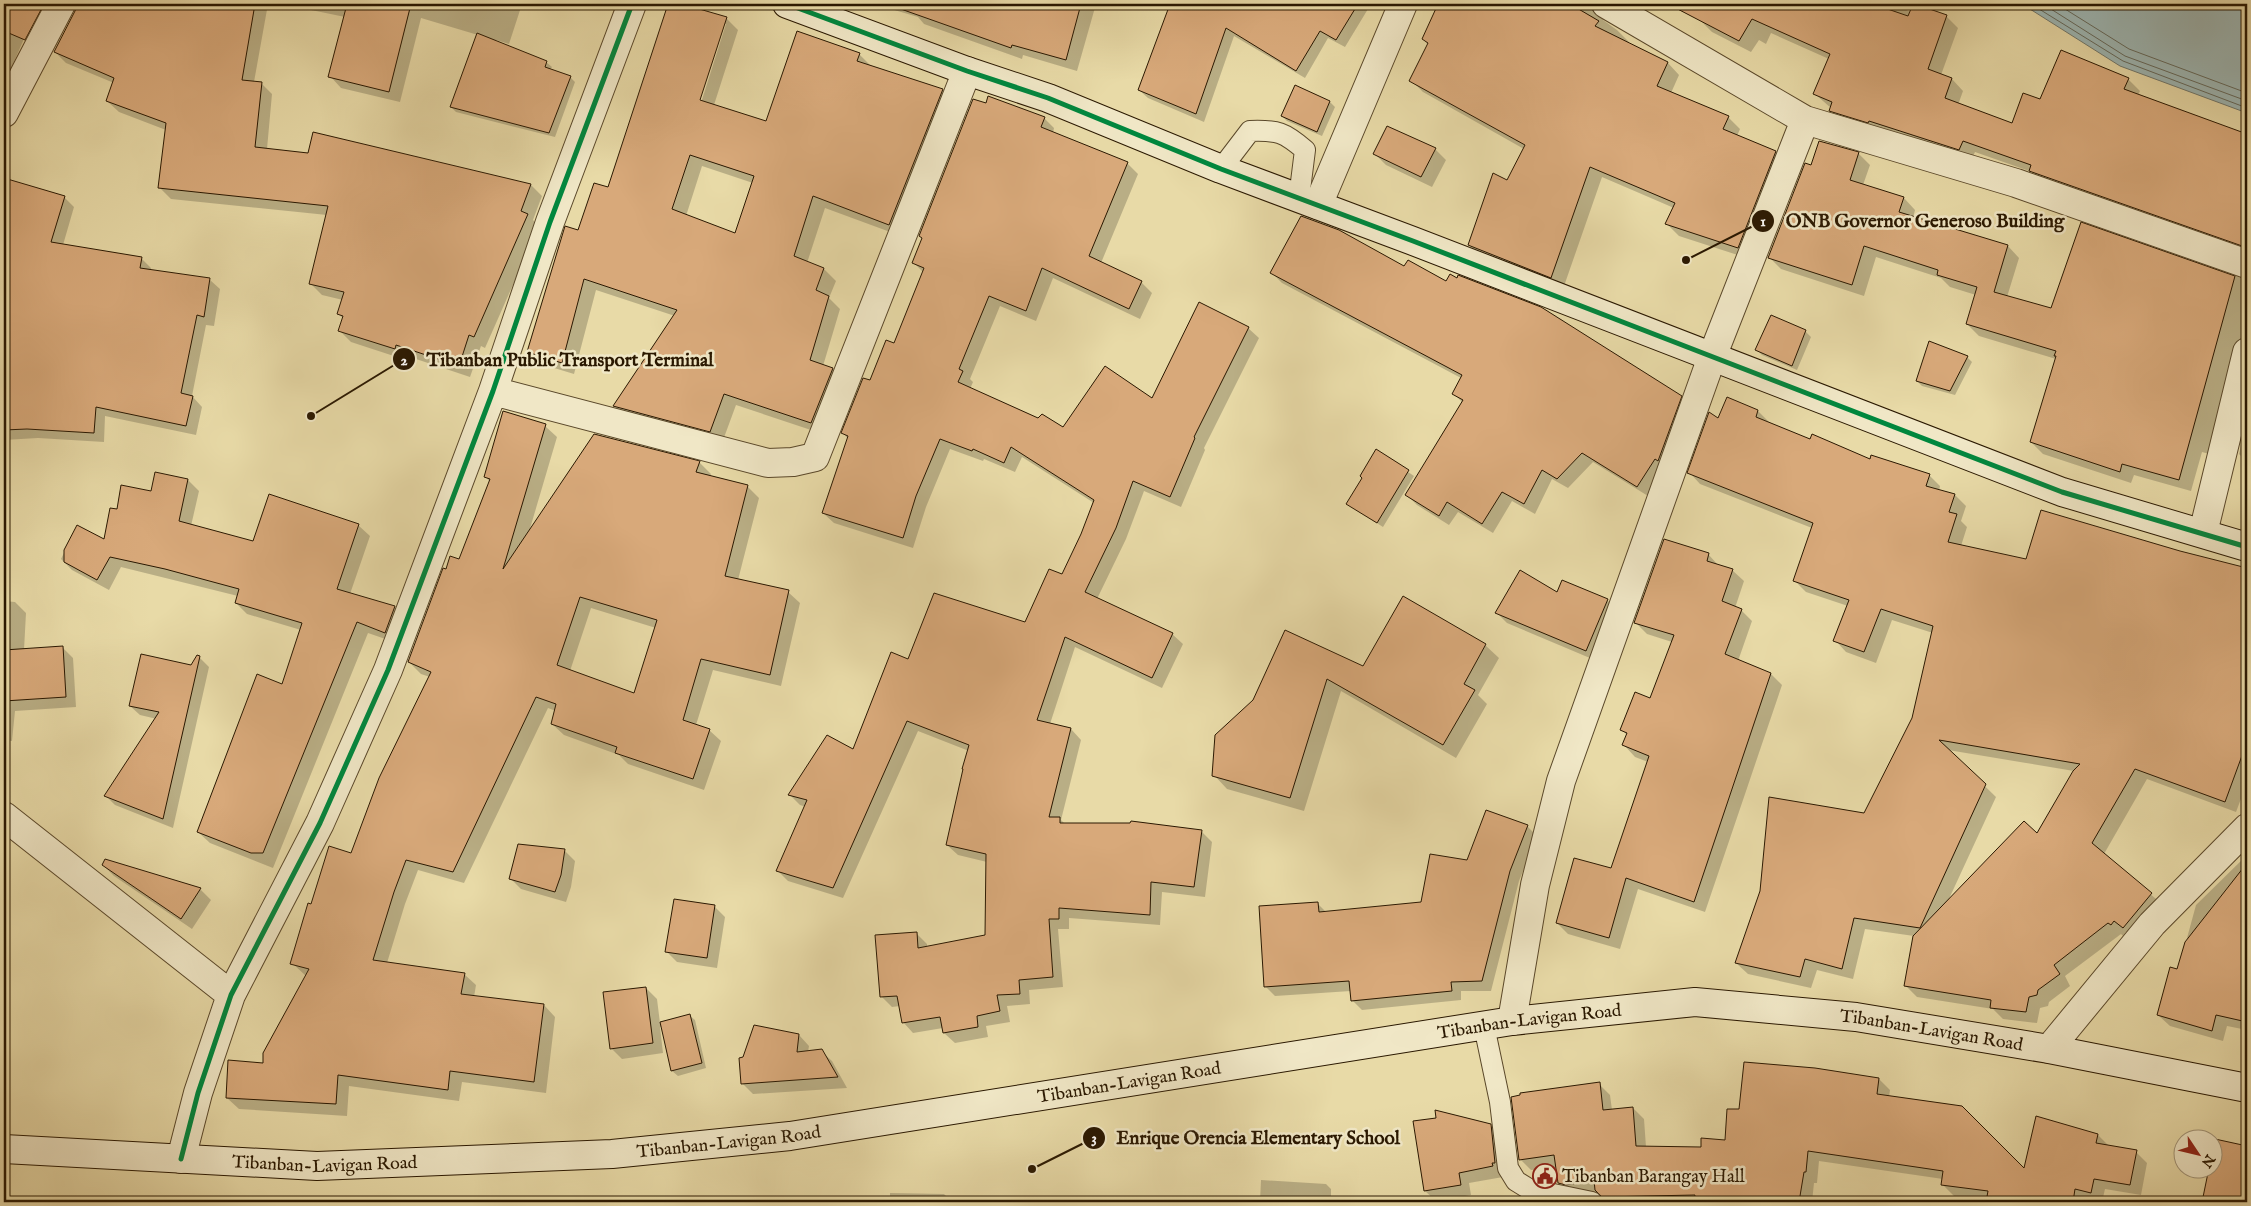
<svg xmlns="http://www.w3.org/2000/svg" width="2251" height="1206" font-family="'IM FELL English',serif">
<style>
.water{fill:#9db7b4;stroke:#6f776c}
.shadow{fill:#0003;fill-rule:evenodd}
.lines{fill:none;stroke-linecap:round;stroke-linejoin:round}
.shore{stroke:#64685a;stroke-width:1}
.building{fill:#d8a97a;stroke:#2a1801;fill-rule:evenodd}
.lane-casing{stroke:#5a482a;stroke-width:22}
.street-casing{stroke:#5a482a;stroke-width:30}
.secondary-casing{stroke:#2a1801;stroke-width:30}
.lane{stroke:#f0e7c6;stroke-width:20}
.street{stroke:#f0e7c6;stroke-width:28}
.secondary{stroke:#f0e7c6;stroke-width:28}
.cycleway-casing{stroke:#f0e7c6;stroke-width:8}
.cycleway{stroke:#00873e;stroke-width:5}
.labels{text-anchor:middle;stroke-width:5;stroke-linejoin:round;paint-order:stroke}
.street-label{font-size:18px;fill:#2a1801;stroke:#f0e7c6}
.poi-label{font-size:18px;fill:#2a1801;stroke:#f0e7c6;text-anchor:start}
.leader{fill:none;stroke:#2a1801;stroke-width:2}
.callout-dot{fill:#2a1801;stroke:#f0e7c6;stroke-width:2}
.mark-label{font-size:15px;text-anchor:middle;font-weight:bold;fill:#fff}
.callout-label{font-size:19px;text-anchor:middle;font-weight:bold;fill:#2a1801;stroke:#f0e7c6;stroke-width:5;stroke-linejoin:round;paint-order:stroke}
</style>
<rect width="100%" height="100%" fill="#e8daa7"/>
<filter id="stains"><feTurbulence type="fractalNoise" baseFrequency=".004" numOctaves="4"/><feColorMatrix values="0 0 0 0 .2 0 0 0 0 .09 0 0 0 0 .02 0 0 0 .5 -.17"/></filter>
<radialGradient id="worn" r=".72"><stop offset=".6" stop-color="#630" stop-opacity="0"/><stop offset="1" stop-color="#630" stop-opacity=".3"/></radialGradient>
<path class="water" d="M2022 4H2247V113L2120 66Z"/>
<path class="shadow" d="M4 4H39L4 85Z
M100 4H268L254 82 261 83 272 94 267 149 309 154 314 134 531 185 542 196 533 220 539 226 485 348 481 346 470 377 407 356 406 360 351 342 340 331 344 319 338 314 343 300 322 295 310 283 327 215 171 199 159 187 166 130 119 112 107 101 114 83 66 63 55 52 94 19Z
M282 4H522L509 44 496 40V42L546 62 552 67 550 70 570 77 575 82 555 137 456 112 451 107 478 35 421 18 400 102 341 88 330 76 345 17Z
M670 4H678L726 18 738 30 714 105 766 122 859 54 871 66 942 90 954 102 901 236 825 208 807 263 824 269 836 281 829 298 840 309 823 366 833 369 845 381 823 434 736 405 722 443 626 418 614 406 675 316 596 290 574 374 541 364 529 352 579 232 609 189ZM723 24H726L700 106 697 105ZM702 166 753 183 736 235 686 216Z
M874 4H1096L1077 71 1023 55 1022 59 924 24 918 17Z
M1171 4H1371L1345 47 1328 38 1305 78 1234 36 1204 122 1148 98 1139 90Z
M1440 4H1608L1602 16 1603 20 1617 30 1629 42 1628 44 1668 63 1679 75 1671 93 1728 117 1740 129 1737 136 1775 152 1787 164 1750 259 1679 236 1667 224 1674 208 1602 177 1563 289 1481 257 1469 245 1508 181 1524 149 1423 92 1411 80 1428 45 1423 39Z
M1630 4H1649L1645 12Z
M1675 4H1892L1911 12 1946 16 1958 28 1941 75 1952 79 1963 91 1958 105 2012 125 2040 101 2128 79 2140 91 2138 95 2247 136V254L2043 183 2032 172 1975 152 1971 161 1842 122 1831 111V108L1815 94 1829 59 1771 33 1766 44 1759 40 1751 52 1712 32 1700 20 1701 18Z
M1295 87 1330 102 1335 107 1322 136 1287 121 1282 116Z
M1044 118 1054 128 1053 133 1127 163 1138 174 1101 263 1141 282 1152 293 1140 319 1053 278 1036 321 1000 306 970 379 973 382 970 389 1063 429 1153 400 1248 328 1259 338 1204 448 1205 450 1181 507 1144 491 1126 539 1097 599 1172 634 1183 644 1162 688 1075 647 1050 724 1071 729 1081 740 1061 820 1065 824 1202 832 1212 842 1205 897 1162 892 1160 925 1069 918V929H1058L1063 987 1029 990 1030 1004 1007 1006 1010 1022 986 1026 988 1037 955 1043 944 1033 943 1028 913 1033 903 1022 900 1006 892 1007 882 997 916 933 927 944V948L987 936V862L958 855 947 845 969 751 918 731 843 898 788 881 777 870 806 807 800 805 790 795 854 751 909 661 1026 624 1062 576 1082 535 1094 503 1022 457 1015 472 984 459 983 461 950 449 926 507 913 548 834 523 823 513 848 439 843 433 870 382 894 345 924 273 913 262Z
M1435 149 1446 160 1432 187 1386 165 1375 154Z
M1858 153 1870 165 1863 185 1904 198 1915 210 1913 218 2008 246 2019 258 2007 297 2051 310 2082 224 2247 280V353L2220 457 2202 452 2191 491 2134 475 2131 483 2043 454 2031 442 2056 359 1979 336 1967 324 1976 295 1950 287 1941 278 1876 257 1864 296 1781 269 1769 257 1812 167Z
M8 181 64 197 74 207 63 245 141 258 151 268V271L210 280 220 289 214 326 206 325 192 396 202 407 196 435 105 416 104 442 38 438 4 440V194Z
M1405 268 1446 283 1681 397 1691 407 1648 496 1593 462 1568 488 1552 479 1535 514 1512 501 1493 533 1458 512 1449 525 1417 505 1407 495 1462 402 1454 394 1461 378 1282 283 1272 273Z
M1771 317 1806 332 1811 337 1797 370 1762 355 1757 350Z
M1967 357 1972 362 1955 395 1922 386 1917 381Z
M1758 411 1769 422 1811 441 1871 460 1929 475 1940 486 1939 491 1955 495 1966 506 1961 521 1967 527 1961 546 2027 560 2180 552 2247 569V783L2236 812 2147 779 2104 854 2163 905 2135 938 2126 932 2123 936 2121 934 2065 976 2070 986 2049 1002 2048 1006 2040 1008 2037 1023 2003 1019 1993 1009 1917 997 1906 986 1914 936 1865 929 1853 979 1817 970 1811 988 1748 974 1736 963 1865 814 1913 718 1933 633 1892 620 1876 663 1846 652 1835 640 1848 606 1806 592 1794 580 1812 528 1700 484 1689 472 1718 420ZM1948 750 2074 771 2037 835 1948 901 1996 797Z
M2247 422V462L2239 454Z
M545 426 557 437 529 532 595 435 699 462 711 474 710 477 747 486 759 498 738 580 788 592 800 603 781 686 713 670 696 725 709 730 721 741 704 790 628 764 619 755 564 735 552 724 556 711 548 708 464 883 418 870 405 904 387 963 464 974 476 985 474 997 544 1005 555 1017 546 1093 462 1082 459 1101 349 1086 347 1116 239 1109 227 1098 264 1064 306 976 292 963 312 905 351 855 430 677 421 674 409 662 447 571 460 561 490 482 485 476ZM591 608 656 628 635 694 570 671Z
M1377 451 1414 476 1383 527 1347 504 1364 478Z
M156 473 188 480 199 491 191 526 254 543 358 525 370 536 350 594 395 607 406 618 397 643 368 633 273 868 210 843 198 832 283 685 301 630 247 614 236 603 238 596 121 567 109 590 72 570 61 559 77 526 105 541 118 511 152 492Z
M1708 554 1719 566 1732 570 1744 581 1735 608 1741 610 1752 621 1738 661 1771 674 1782 685 1705 912 1638 889 1620 949 1568 934 1557 923 1612 870 1648 762 1635 757 1624 745 1627 735 1622 730 1650 699 1672 642 1647 634 1635 622Z
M1557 593 1607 600 1618 611 1597 661 1507 623 1497 613Z
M4 601 15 602 26 613 24 650 62 647 73 658 76 707 15 711 12 741 4 740Z
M1485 645 1499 658 1478 695 1487 704 1456 758 1341 691 1304 811 1227 789 1214 775 1254 700 1364 667Z
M199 657 209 667 173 828 115 805 106 796 157 719 140 715 130 706 191 666Z
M1527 826 1537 836 1519 881 1491 991H1461V1000L1362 1010 1352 1000 1351 991 1275 996 1265 986 1318 904 1326 912 1422 903 1467 861Z
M564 850 575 861 571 887 566 902 521 889 510 878Z
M2247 855V1030L2227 1026 2223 1041 2170 1026 2158 1015 2178 971 2196 905Z
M105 861 201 890 211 900 192 929 114 876 103 865Z
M714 906 725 917 717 968 677 962 667 952Z
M646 988 657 999 660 1023 689 1015 695 1020 706 1068 678 1076 672 1071 662 1026 660 1027 663 1053 622 1059 611 1048Z
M799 1035 809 1046 808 1052 821 1051 832 1061 847 1088 753 1094 742 1083Z
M1879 1079 1890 1090 1889 1097 2024 1170 2098 1135 2109 1146 2136 1152 2147 1163 2141 1195 2105 1189 2102 1202 2090 1200V1202H1987L1988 1200 1954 1196 1943 1185V1179L1819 1161 1817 1183H1814L1812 1202H1606L1598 1192 1578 1195 1571 1194 1560 1182 1557 1167 1531 1170 1520 1159 1599 1084 1610 1095 1612 1110 1633 1108 1644 1119 1646 1147 1702 1148 1726 1141 1740 1111Z
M1490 1125 1501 1136 1503 1177 1469 1183 1471 1195 1436 1201 1425 1191Z
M2216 1141 2247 1147V1202H2196L2197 1198 2204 1200 2214 1168Z
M1261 1180 1326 1184 1331 1189V1202H1260Z
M890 1193 944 1194 952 1202H890Z"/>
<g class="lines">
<path class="shore" d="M2031 4 2123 61 2247 108
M2043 4 2125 56 2247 101
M2057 4 2129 49 2247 93"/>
</g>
<path class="building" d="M4 4H44L25 40 4 31Z
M77 4H255L242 80 262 82 255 147 308 153 313 132 531 184 521 211 528 214 474 337 469 335 459 366 396 345 395 349 338 331 343 316 337 314 344 292 309 284 328 206 158 188 166 123 106 101 114 78 54 52 75 11Z
M347 4H411L389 92 328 77Z
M668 4H682L727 17 700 100 766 121 797 31 860 53 857 61 943 89 889 225 813 196 794 256 824 268 816 290 829 296 810 360 833 368 811 423 724 394 710 432 613 406 677 310 584 279 562 363 527 352 565 226 578 230 594 183 608 187ZM690 155 754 176 735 233 672 209Z
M898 4H1081L1066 60 1012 45 1011 48 898 8Z
M1170 4H1358L1336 40 1320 31 1296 71 1226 28 1196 114 1138 90Z
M1438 4H1570L1599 21 1595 26 1668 62 1657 86 1729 116 1723 129 1776 151 1738 248 1665 224 1675 203 1590 167 1551 278 1468 245 1493 173 1507 180 1525 145 1409 81 1428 43 1422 39Z
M1668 4H1873L1908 16 1913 4H1915L1947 15 1928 69 1952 78 1945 98 2012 123 2023 93 2040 99 2061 50 2129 78 2124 89 2247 134V238L2245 247 2029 171 2031 165 1963 141 1959 150 1869 121 1868 123 1829 111 1832 102 1813 94 1830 54 1752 19 1739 41Z
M477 33 547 61 545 67 571 76 549 133 450 107Z
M1295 85 1330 101 1317 132 1281 116Z
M988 96 1045 117 1041 127 1128 162 1089 256 1142 281 1129 309 1042 268 1026 311 989 296 959 369 963 371 958 382 1038 418 1042 414 1063 427 1105 366 1152 398 1199 302 1249 327 1194 437 1195 438 1170 497 1133 481 1116 528 1085 592 1173 633 1152 678 1065 637 1037 720 1071 728 1049 817H1060V823H1130L1131 821 1202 830 1194 887 1151 882 1150 915 1059 908V919H1049L1053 977 1019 980 1020 994 997 995 1000 1011 977 1016 978 1027 943 1033 940 1017 902 1023 897 996 880 997 875 935 917 932 918 948 985 935 986 854 946 845 963 769H962L969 745 907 721 833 888 776 871 807 800 788 795 827 735 853 749 891 652 908 659 934 593 1025 622 1049 569 1062 574 1081 534 1094 500 1011 447 1004 463 973 449 972 451 940 439 916 496 903 538 822 513 848 436 841 433 863 378 870 380 886 340 894 343 924 268 912 263 922 238 919 236 973 99 986 103Z
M1387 126 1436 148 1421 177 1373 154Z
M1819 141 1859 152 1850 180 1904 197 1899 212 2008 245 1994 292 2051 308 2081 222 2235 276 2179 480 2122 464 2120 472 2030 442 2056 356H2054L2056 351 1966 324 1977 287 1937 275 1938 270 1864 246 1852 285 1768 258 1805 163 1811 165Z
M4 178 65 196 51 242 142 257 140 268 210 278 204 317 197 315 181 393 193 396 186 426 96 407 94 433 27 429 4 430Z
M1301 216 1339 230 1404 266 1408 260 1446 281 1450 274 1457 278 1458 275 1541 307 1682 396 1658 461 1655 459 1637 487 1582 453 1557 479 1542 470 1524 504 1502 492 1482 524 1447 502 1439 516 1405 495 1463 400 1452 394 1462 375 1270 273Z
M1771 315 1806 330 1792 366 1755 350Z
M1929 341 1968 356 1950 391 1916 381Z
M1727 397 1758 410 1756 417 1810 439 1812 434 1870 459 1871 455 1930 474 1926 486 1955 494 1949 512 1957 514 1948 542 2026 559 2041 510 2180 551 2247 568V742L2225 802 2135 769 2092 843 2152 893 2123 928 2114 921 2111 925 2108 923 2054 965 2060 974 2038 990 2037 995 2029 997 2026 1012 1990 1008 1991 1000 1904 986 1913 936 2024 821 2037 833 2073 771 2080 764 1939 740 1986 784 1920 928 1854 918 1842 969 1805 959 1800 977 1735 963 1760 891 1769 797 1864 813 1912 718 1933 626 1881 609 1864 652 1833 641 1849 600 1793 581 1813 523 1687 473 1709 412 1718 418Z
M503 411 546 424 503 569 594 434 700 461 696 472 748 485 725 576 789 590 770 675 701 659 683 720 710 729 693 779 615 753 617 747 551 724 556 704 536 697 453 872 406 860 394 892 373 960 465 973 461 994 544 1004 534 1082 450 1071 448 1090 338 1075 336 1104 226 1098 228 1060 263 1063V1053L309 969 290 964 308 903 311 904 329 846 351 853 379 778 431 672 408 662 443 568 446 569 450 556 459 559 490 479 484 477ZM580 597 657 620 634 693 557 665Z
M1376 449 1409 470 1377 523 1346 504 1362 478 1360 476Z
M155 472 188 479 179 521 253 541 269 494 359 524 337 589 395 606 385 633 357 622 263 853H251L197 832 257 674 282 684 302 623 235 603 239 589 165 569 110 557 97 580 64 562V550L77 525 104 539 110 508 117 509 121 485 151 491Z
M1664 539 1709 553 1707 561 1733 569 1722 601 1742 609 1725 654 1771 673 1694 902 1626 878 1609 938 1556 923 1574 858 1611 868 1649 756 1622 745 1627 733 1620 730 1635 692 1650 698 1674 635 1634 623Z
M1520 570 1557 592 1562 580 1608 599 1586 651 1495 613Z
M1403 596 1486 644 1464 684 1475 690 1443 745 1327 679 1290 798 1212 776 1215 735 1253 700 1285 630 1363 666Z
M63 646 66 697 4 701V650Z
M141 654 191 665 197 655 200 656 163 819 104 796 159 712 129 706Z
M1486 810 1528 825 1510 871 1482 981 1451 982 1452 991 1351 1001 1349 981 1264 987 1259 906 1318 902 1319 912 1421 902 1430 854 1467 860Z
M518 844 565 849 561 875 555 892 509 879Z
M105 859 201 888 181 919 102 865Z
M2247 863V1022L2216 1015 2212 1031 2157 1015 2170 967 2177 969 2185 942Z
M674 899 715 905 707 958 665 952Z
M646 987 653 1043 610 1049 603 992Z
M690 1014 702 1063 671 1071 660 1022Z
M754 1025 799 1034 797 1052 822 1049 838 1077 741 1084 739 1058 743 1057Z
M1744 1062 1815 1068 1879 1078 1877 1094 1962 1106 2024 1168 2036 1116 2098 1134 2096 1143 2137 1150 2130 1185 2094 1179 2091 1193 2075 1189 2073 1202H1986L1988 1191 1941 1185 1943 1171 1808 1151 1806 1172H1804L1799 1202H1694L1695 1195 1602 1197 1595 1190 1594 1180 1566 1185 1558 1183 1554 1155 1519 1160 1511 1097 1520 1095V1093L1600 1082 1603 1110 1633 1107 1636 1146 1701 1147V1138L1725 1140 1727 1109H1739Z
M1435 1110 1491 1124 1495 1163H1492L1493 1166 1459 1173 1461 1185 1424 1191 1413 1121 1436 1118Z
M2215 1139 2247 1146V1202H2202L2209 1168H2214Z"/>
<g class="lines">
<defs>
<path id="lane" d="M1221 169 1250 131C1278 130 1284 132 1305 150L1299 198
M1484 1026 1500 1102 1508 1168 1516 1181 1529 1189 1592 1202"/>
<path id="street" d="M1606 4 1805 120 2016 183 2247 264
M4 113 61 4
M1318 205 1403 4
M493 391 768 463 793 462 815 457 967 71
M2203 533 2247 352
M4 816 231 995
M1512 1021 1535 885 1561 781 1712 357 1805 120
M2049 1049 2152 924 2247 828
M181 1159 198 1093 231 995 320 823 388 670 493 391 550 222 632 4"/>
<g id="secondary">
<path d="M787 4 967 71 1048 98 1221 169 1413 241 2062 492 2247 547"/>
<path id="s1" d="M4 1149 317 1166 612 1154 790 1136 1512 1021 1695 1002 1856 1017 2049 1049 2247 1088"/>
</g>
</defs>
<use href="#lane" class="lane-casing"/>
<use href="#street" class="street-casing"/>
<use href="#secondary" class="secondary-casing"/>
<use href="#lane" class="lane"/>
<use href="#street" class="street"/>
<use href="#secondary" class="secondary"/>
<defs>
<path id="cycleway" d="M787 4 967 71 1048 98 1221 169 1413 241 2062 492 2247 547
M181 1159 198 1093 231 995 320 823 388 670 493 391 550 222 632 4"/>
</defs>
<use href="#cycleway" class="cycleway-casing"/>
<use href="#cycleway" class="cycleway"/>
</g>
<defs>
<symbol id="civic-ring" viewBox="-11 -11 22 22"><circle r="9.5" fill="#f0e7c6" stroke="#8f2418" stroke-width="1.5"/><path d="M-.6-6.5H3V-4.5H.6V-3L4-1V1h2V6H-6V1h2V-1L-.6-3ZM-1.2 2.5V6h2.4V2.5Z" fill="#8f2418"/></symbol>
</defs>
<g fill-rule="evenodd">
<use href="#civic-ring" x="1531" y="1162" width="28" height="28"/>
</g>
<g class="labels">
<g class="street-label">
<text dy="6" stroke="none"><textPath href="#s1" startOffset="1536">Tibanban-Lavigan Road</textPath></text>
<text dy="6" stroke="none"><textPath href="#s1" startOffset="1941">Tibanban-Lavigan Road</textPath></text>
<text dy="6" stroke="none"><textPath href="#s1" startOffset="1131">Tibanban-Lavigan Road</textPath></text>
<text dy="6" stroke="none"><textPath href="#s1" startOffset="726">Tibanban-Lavigan Road</textPath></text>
<text dy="6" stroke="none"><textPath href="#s1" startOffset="321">Tibanban-Lavigan Road</textPath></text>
</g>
<g class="poi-label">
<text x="1562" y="1182">Tibanban Barangay Hall</text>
</g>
</g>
<path class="leader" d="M1686 260L1763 221M311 416L404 359M1032 1169L1094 1138"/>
<g class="callout-dot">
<circle cx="1686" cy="260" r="5"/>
<circle cx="311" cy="416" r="5"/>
<circle cx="1032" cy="1169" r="5"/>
<circle cx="1763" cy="221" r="12"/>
<circle cx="404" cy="359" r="12"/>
<circle cx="1094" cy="1138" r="12"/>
</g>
<g class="mark-label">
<text x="1763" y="226">1</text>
<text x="404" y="365">2</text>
<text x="1094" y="1143">3</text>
</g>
<g class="callout-label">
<text x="1925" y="227">ONB Governor Generoso Building</text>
<text x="570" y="366">Tibanban Public Transport Terminal</text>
<text x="1258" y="1144">Enrique Orencia Elementary School</text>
</g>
<rect width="2251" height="1206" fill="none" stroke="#e8daa7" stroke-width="20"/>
<rect x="5" y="5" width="2241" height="1196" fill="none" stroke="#2a1801" stroke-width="2.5"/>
<rect x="10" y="10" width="2231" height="1186" fill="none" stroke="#2a1801"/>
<g transform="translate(2198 1154) rotate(125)"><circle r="24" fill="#f0e7c6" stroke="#a19477"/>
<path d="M0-4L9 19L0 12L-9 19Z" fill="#8f2418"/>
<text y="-8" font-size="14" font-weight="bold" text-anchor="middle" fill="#2a1801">N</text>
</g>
<rect width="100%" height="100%" filter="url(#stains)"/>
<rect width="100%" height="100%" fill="url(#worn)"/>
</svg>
